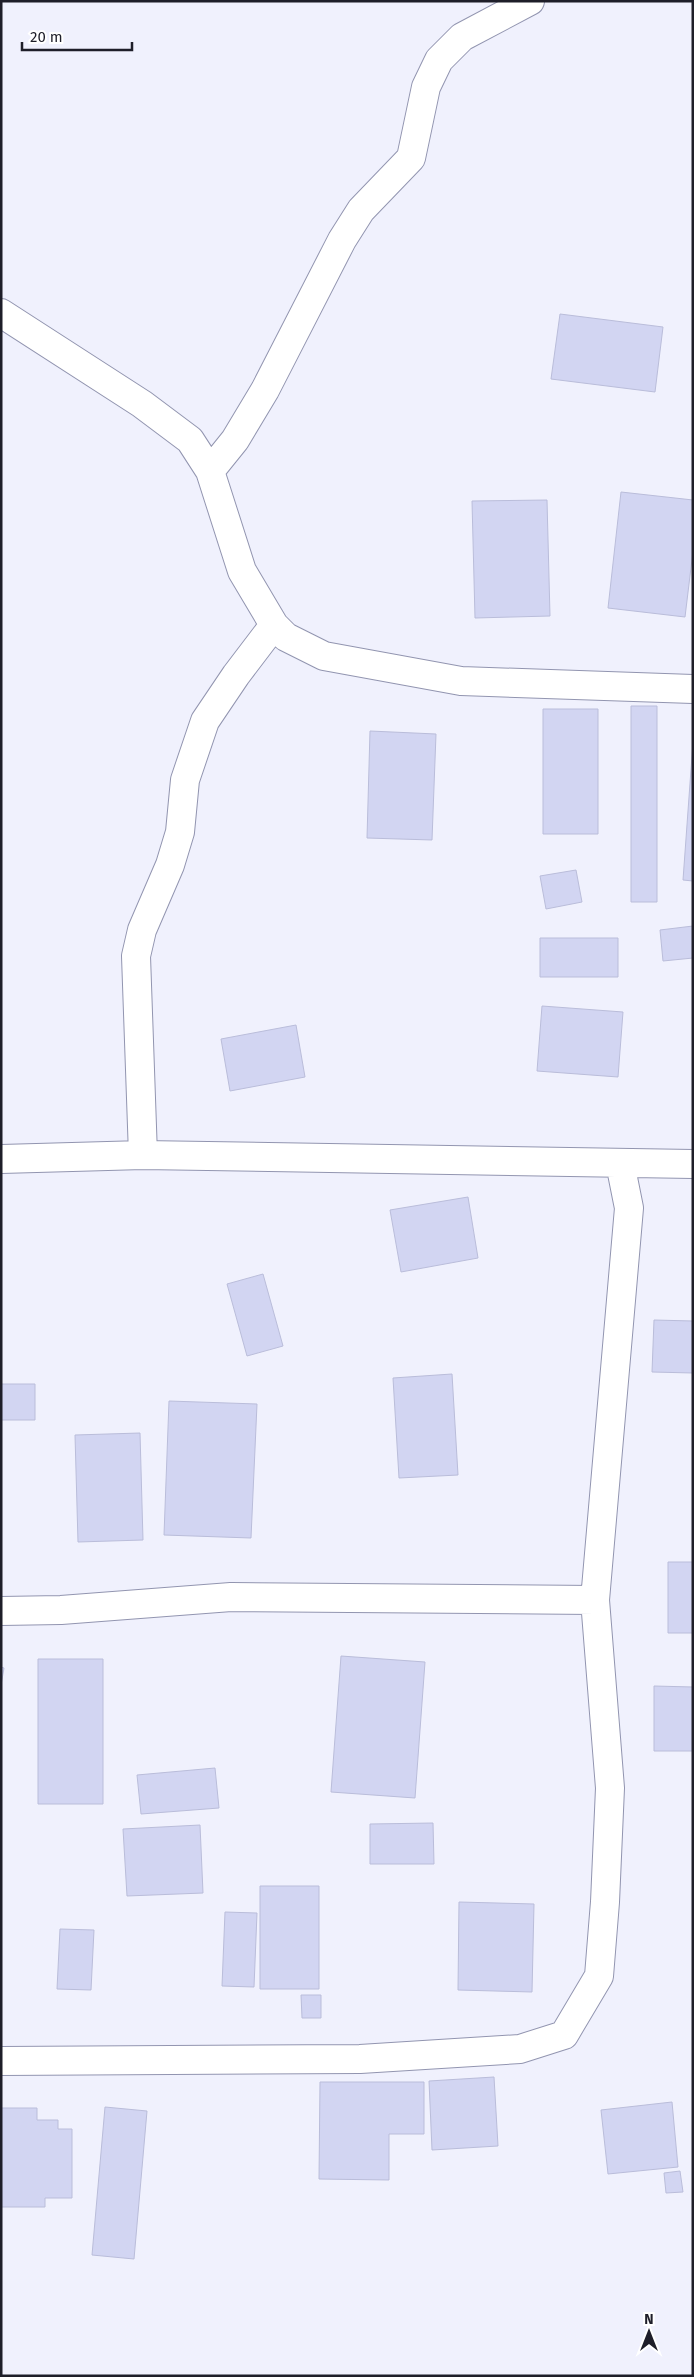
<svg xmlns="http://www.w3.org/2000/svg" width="694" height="2377" font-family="'Fira Sans',sans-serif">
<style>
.building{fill:#d2d5f2;stroke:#babdda}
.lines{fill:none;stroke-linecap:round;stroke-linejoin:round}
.street-casing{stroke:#9295b0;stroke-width:30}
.street{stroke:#fff;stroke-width:28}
</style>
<rect width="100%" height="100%" fill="#f0f1fd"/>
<path class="building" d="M560 314 663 327 655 392 551 379Z
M621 492 693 500V551L685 617 608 608Z
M547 500 550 616 475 618 472 501Z
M631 706H657V902H631Z
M543 709H598V834H543Z
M370 731 436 734 432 840 367 838Z
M693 742V881L683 880Z
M576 870 582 902 546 909 540 876Z
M693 926V958L663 961 660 930Z
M540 938H618V977H540Z
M542 1006 623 1012 618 1077 537 1071Z
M296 1025 305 1077 230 1091 221 1039Z
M468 1197 478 1258 401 1272 390 1210Z
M263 1274 283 1346 247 1356 227 1284Z
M654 1320 693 1321V1373L652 1372Z
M452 1374 458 1475 399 1478 393 1378Z
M1 1384H35V1420H1Z
M169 1401 257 1404 251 1538 164 1535Z
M140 1433 143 1540 78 1542 75 1435Z
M668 1562H693V1633H668Z
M341 1656 425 1662 415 1798 331 1792Z
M38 1659H103V1804H38Z
M1 1667 4 1668 1 1685Z
M654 1686 693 1687V1751H654Z
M215 1768 219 1808 141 1814 137 1775Z
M433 1823 434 1864H370V1824Z
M200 1825 203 1893 127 1896 123 1829Z
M260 1886H319V1989H260Z
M459 1902 534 1904 532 1992 458 1990Z
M225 1912 257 1913 254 1987 222 1986Z
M60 1929 94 1930 91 1990 57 1989Z
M301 1995H321V2018H302Z
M494 2077 498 2146 432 2150 429 2081Z
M320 2082H424V2134H389V2180L319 2179Z
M672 2102 678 2167 608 2174 601 2110Z
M105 2107 147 2111 134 2259 92 2255Z
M1 2108H37V2120H58V2129H72V2198H45V2207H1Z
M680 2171 683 2192 666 2193 664 2173Z"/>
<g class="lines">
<defs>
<path id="street" d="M1 313 142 404 190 440 210 471 242 571 274 625 286 637 324 656 461 681 693 689
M210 471 235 440 265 390 342 240 361 210 411 158 426 87 439 60 462 37 530 1
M143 1155 136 956 142 930 170 865 180 832 185 780 205 721 236 675 274 625
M1 1159 143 1155 693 1164
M1 1611 61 1610 231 1597 595 1600
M1 2061 360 2059 520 2049 564 2035 599 1976 605 1902 610 1788 595 1600 629 1208 620 1163"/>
</defs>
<use href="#street" class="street-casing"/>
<use href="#street" class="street"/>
</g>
<rect width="694" height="2377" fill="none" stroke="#1e1e29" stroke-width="5"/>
<g transform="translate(649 2332)" stroke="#ffffff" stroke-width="4" paint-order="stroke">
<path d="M0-4L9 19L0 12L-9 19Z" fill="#1e1e29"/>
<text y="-8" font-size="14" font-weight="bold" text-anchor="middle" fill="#1e1e29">N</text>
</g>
<path d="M22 42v8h110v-8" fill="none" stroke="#1e1e29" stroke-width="2.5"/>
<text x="30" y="42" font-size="15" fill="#1e1e29" stroke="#ffffff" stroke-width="4" paint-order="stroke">20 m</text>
</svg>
